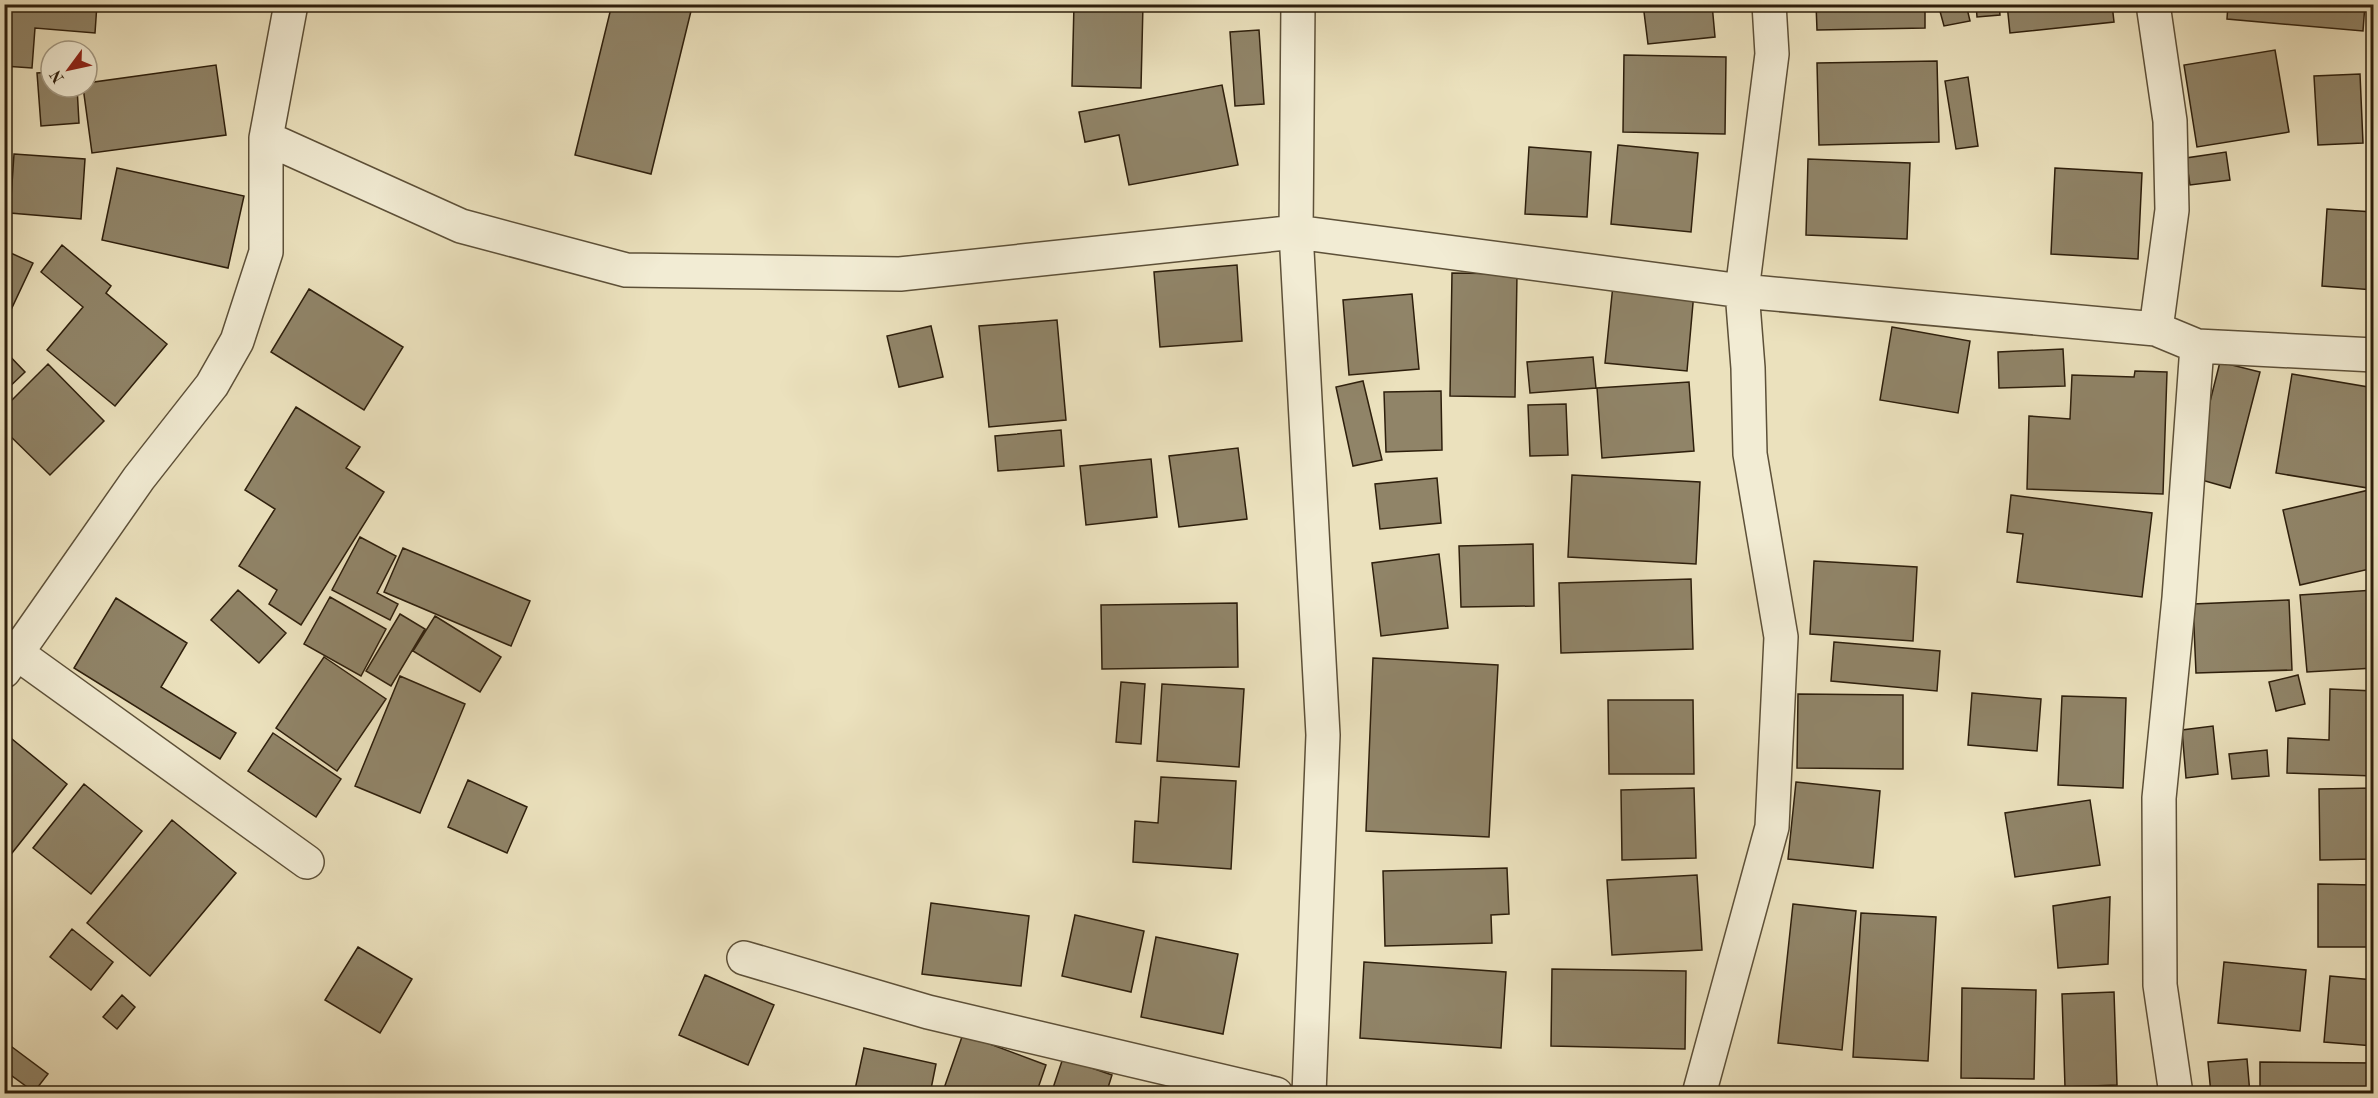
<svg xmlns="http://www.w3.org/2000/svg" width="2378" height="1098" font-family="'Old Standard TT',serif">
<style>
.building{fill:#908468;stroke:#2e1f0c;stroke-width:1.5}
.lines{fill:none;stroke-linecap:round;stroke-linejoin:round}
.minor-casing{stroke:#5d5038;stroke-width:36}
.minor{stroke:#f2ecd4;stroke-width:33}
</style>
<rect width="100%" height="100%" fill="#ebe1bd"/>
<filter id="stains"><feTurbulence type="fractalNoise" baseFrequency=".00333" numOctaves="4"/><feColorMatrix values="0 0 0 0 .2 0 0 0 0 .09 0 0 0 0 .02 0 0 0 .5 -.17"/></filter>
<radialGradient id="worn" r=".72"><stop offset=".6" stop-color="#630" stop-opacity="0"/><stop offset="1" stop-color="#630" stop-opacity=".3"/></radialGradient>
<path class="building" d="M4 4H97L95 33 35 28 32 68 4 66Z
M612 4H681L692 7 651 174 575 155Z
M1074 4H1143L1141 88 1072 86Z
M1643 4H1712L1715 37 1648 44Z
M1816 4H1925V28L1817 30Z
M1938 4H1966L1970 21 1944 26Z
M1976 4H1999L2000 15 1977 17Z
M2007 4H2112L2114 22 2010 33Z
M2228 4H2365L2363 31 2227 19Z
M1259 30 1264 104 1235 106 1230 32Z
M2275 50 2289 132 2197 147 2184 65Z
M1624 55 1726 57 1725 134 1623 132Z
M1937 61 1939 142 1819 145 1817 63Z
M216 65 226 135 92 153 83 87H87V83Z
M51 72V87H77L79 123 41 126 37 73Z
M2360 74 2363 143 2318 145 2314 76Z
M1968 77 1978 146 1956 149 1945 81Z
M1222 85 1238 165 1129 185 1119 135 1085 142 1079 112Z
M1618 145 1698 153 1691 232 1611 224Z
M1529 147 1591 152 1587 217 1525 214Z
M2226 152 2230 180 2190 185 2186 158Z
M14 154 85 159 81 219 10 213Z
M1808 159 1910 163 1907 239 1806 235Z
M117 168 244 196 228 268 102 240Z
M2055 168 2142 173 2138 259 2051 254Z
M2327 209 2374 212V290L2322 286Z
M62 245 111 286 106 293 167 344 115 406 47 350 83 307 41 272Z
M4 250 33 263 9 314 4 312Z
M1237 265 1242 341 1160 347 1154 272Z
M1452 273 1517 274 1515 397 1450 396Z
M1613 285 1694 292 1687 371 1605 363Z
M309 289 403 347 364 410 271 352Z
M1412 294 1419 369 1349 375 1343 300Z
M1057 320 1066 420 989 427 979 326Z
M931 326 943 377 899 387 887 336Z
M1892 327 1970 341 1958 413 1880 400Z
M2063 349 2065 386 1999 388 1998 352Z
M4 350 25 372 4 392Z
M1593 357 1596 388 1530 393 1527 362Z
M2220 362 2260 372 2230 488 2191 477Z
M48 364 104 421 50 475 4 430V408Z
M2135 371 2167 372 2163 494 2027 489 2029 416 2070 419 2072 375 2134 377Z
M2292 374 2374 388V489L2276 473Z
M1363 381 1382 460 1353 466 1336 387Z
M1689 382 1694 451 1602 458 1597 388Z
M1441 391 1442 450 1386 452 1384 392Z
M1566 404 1568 455 1530 456 1528 405Z
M296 407 360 447 346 468 384 492 301 625 269 604 277 590 239 566 275 509 245 490Z
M1061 430 1064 466 998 471 995 436Z
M1238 448 1247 519 1179 527 1169 456Z
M1151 459 1157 517 1086 525 1080 466Z
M1572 475 1700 482 1696 564 1568 557Z
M1437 478 1441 523 1380 529 1375 484Z
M2369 490 2374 508V568L2300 585 2283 510Z
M2011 495 2152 513 2142 597 2017 582 2023 534 2007 532Z
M360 537 396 556 377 593 398 604 390 620 332 590Z
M1533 544 1534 606 1461 607 1459 546Z
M403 548 530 601 511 646 384 592Z
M1439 554 1448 628 1381 636 1372 563Z
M1814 561 1917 567 1913 641 1810 634Z
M1691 579 1693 649 1561 653 1559 583Z
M238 590 286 633 259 663 211 620Z
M2374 590V668L2307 672 2300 595Z
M330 597 386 629 361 676 304 644Z
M116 598 187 643 161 687 236 733 220 759 74 668Z
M2289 600 2292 670 2196 673 2193 604Z
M1237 603 1238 667 1102 669 1101 605Z
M400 614 425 629 391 686 366 671Z
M435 616 501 657 480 692 413 651Z
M1834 642 1940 651 1937 691 1831 681Z
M324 657 386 699 337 771 276 728Z
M1373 658 1498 665 1489 837 1366 831Z
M2298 675 2305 704 2276 711 2269 682Z
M400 676 465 704 420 813 355 786Z
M1121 682 1145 684 1141 744 1116 742Z
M1162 684 1244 689 1239 767 1157 761Z
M2330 689 2374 691V776L2287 773 2288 738 2329 740Z
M1972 693 2041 699 2037 751 1968 745Z
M1798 694 1903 695V769L1797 768Z
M2062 696 2126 698 2123 788 2058 785Z
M1608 700H1693L1694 774H1609Z
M2213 726 2218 774 2186 778 2182 730Z
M273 733 341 779 316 817 248 771Z
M12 739 67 784 4 863V748Z
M2267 750 2269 776 2232 779 2229 754Z
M1161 777 1236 781 1231 869 1133 862 1135 821 1158 823Z
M468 780 527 807 507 853 448 827Z
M1796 782 1880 791 1873 868 1788 859Z
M84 784 142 831 91 894 33 848Z
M1694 788 1696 858 1622 860 1621 790Z
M2374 788V859L2320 860 2319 789Z
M2090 800 2100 865 2015 877 2005 813Z
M172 820 236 873 150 976 87 923Z
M1507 868 1509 914 1491 915 1492 943 1385 946 1383 871Z
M1697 875 1702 950 1612 955 1607 880Z
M2318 884 2374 885V947H2318Z
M2110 897 2108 964 2058 968 2053 906Z
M931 903 1029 916 1021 986 922 974Z
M1793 904 1856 911 1842 1050 1778 1043Z
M1861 913 1936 917 1928 1061 1853 1057Z
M1075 915 1144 931 1131 992 1062 976Z
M72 929 113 962 91 990 50 957Z
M1156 937 1238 954 1223 1034 1141 1017Z
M358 947 412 979 380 1033 325 1000Z
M1364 962 1506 972 1501 1048 1360 1038Z
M2224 962 2306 970 2300 1031 2218 1023Z
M1552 969 1686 971 1685 1049 1551 1046Z
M705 975 774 1005 748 1065 679 1035Z
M2330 976 2374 980V1046L2324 1042Z
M1962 988 2036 990 2034 1079 1961 1078Z
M2114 992 2117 1085 2065 1087 2062 994Z
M122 995 135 1007 117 1029 103 1017Z
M963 1034 1046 1065 1036 1094H942Z
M8 1044 48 1074 34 1092 4 1070V1048Z
M864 1048 936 1064 930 1094H854Z
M1063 1058 1112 1075 1106 1094H1051Z
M2247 1059 2250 1094H2211L2208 1062Z
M2260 1062 2374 1063V1094H2260Z
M658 1087 697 1094H657Z"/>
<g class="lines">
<defs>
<path id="minor" d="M1298 4 1296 232 1323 735 1309 1094
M2153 4 2170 121 2172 210 2156 329
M266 138 461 226 626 270 900 274 1296 232 1742 291 2156 329 2197 346 2374 355
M4 644 307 862
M4 671 139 478 212 385 237 341 266 252V138L291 4
M744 958 928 1012 1276 1094
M1699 1094 1772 827 1781 637 1750 454 1748 368 1742 291 1772 54 1769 4
M2176 1094 2160 985 2159 798 2179 598 2197 346"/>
</defs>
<use href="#minor" class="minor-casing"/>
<use href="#minor" class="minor"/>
</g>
<rect width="2378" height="1098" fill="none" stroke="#ebe1bd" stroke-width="24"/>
<rect x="6" y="6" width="2366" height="1086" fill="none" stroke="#2e1f0c" stroke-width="3"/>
<rect x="12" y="12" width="2354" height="1074" fill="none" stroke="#2e1f0c" stroke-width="1.5"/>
<g transform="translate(69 69) rotate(237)"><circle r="28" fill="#f2ecd4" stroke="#a49a84" stroke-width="1.5"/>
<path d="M0-4.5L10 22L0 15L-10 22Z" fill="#8f2418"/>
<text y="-9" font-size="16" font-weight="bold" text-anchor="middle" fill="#2e1f0c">N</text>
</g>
<rect width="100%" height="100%" filter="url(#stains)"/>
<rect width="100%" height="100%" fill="url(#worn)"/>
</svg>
